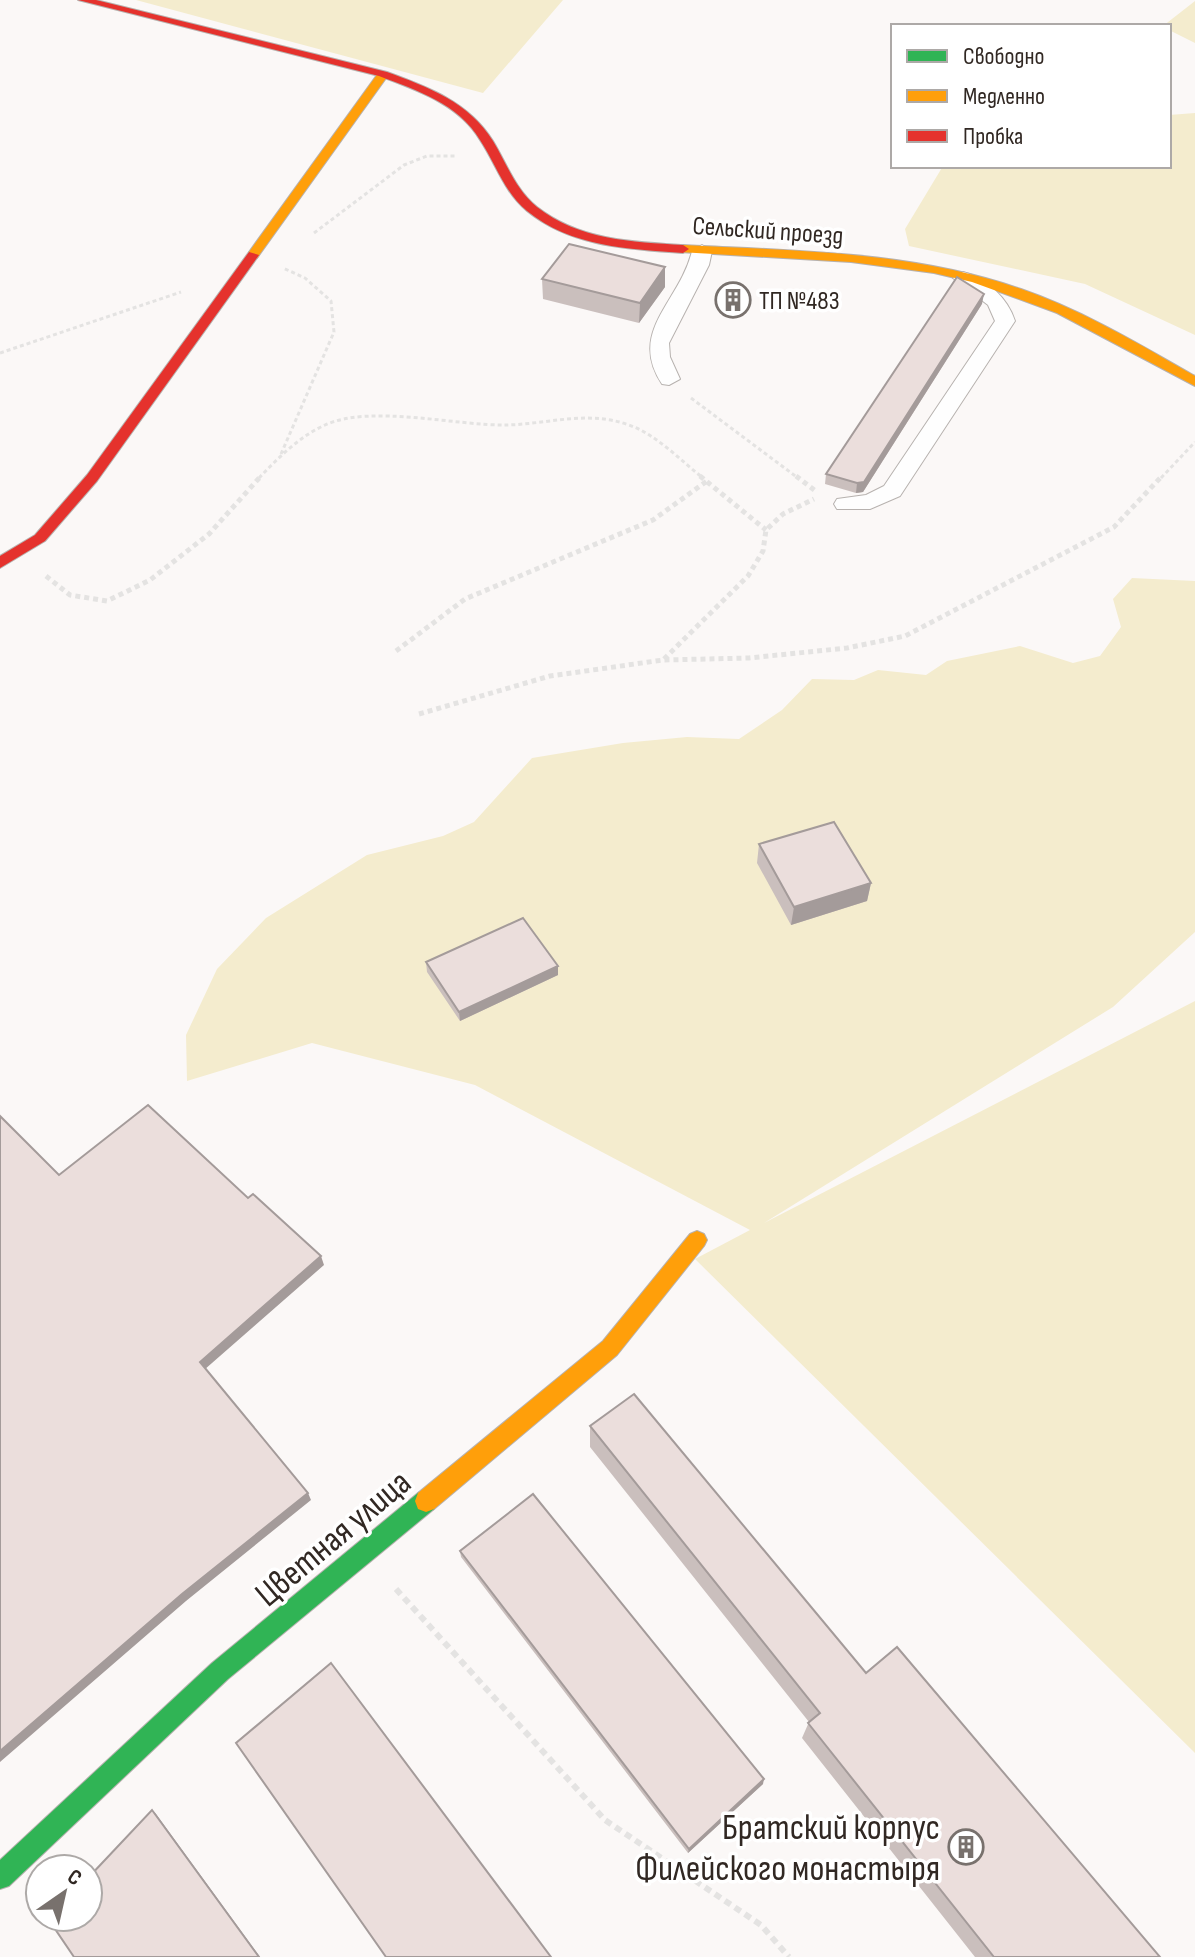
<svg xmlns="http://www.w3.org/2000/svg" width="1195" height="1957" font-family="'Sofia Sans Condensed',sans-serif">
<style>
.green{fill:#f4ecce}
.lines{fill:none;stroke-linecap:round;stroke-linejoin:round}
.lane-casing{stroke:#b7b2af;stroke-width:2}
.fast-casing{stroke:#b7b2af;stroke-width:2}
.slow-casing{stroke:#b7b2af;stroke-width:2}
.jam-casing{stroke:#b7b2af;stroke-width:2}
.path-far2{stroke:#e4e3e2;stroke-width:3;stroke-dasharray:4 3;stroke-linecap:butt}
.path-far1{stroke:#e4e3e2;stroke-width:5;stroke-dasharray:5 4;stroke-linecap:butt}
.path{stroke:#e4e3e2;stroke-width:6;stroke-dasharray:7 5;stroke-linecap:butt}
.lane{fill:#fefefe;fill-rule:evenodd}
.fast{fill:#30b455;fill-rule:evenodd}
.slow{fill:#ff9f0a;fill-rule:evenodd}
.jam{fill:#e5322d;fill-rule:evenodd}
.wall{fill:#cabfbd}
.shaded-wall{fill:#a49b9a}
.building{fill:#ebdedc;stroke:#a49b9a;stroke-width:2}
.labels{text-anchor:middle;stroke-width:7;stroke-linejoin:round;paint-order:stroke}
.far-street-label{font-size:26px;fill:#312823;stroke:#fff}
.far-poi-label{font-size:26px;fill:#312823;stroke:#fff;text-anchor:start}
.near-street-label{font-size:36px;fill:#312823;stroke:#fff}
.near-poi-label{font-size:36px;fill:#312823;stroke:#fff;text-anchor:end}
</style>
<rect width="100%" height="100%" fill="#fbf8f7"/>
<path class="green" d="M136 0H563L483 93Z
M1195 1V43L1169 30V26H1163Z
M1195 113V335L1085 284 909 246 905 229 943 166H1169V115Z
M1132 578 1195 581V932L1113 1007 764 1223 1195 1001V1753L695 1259 750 1230 475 1085 312 1043 187 1081 186 1035 217 969 266 918 367 855 443 836 474 822 532 758 623 743 687 737 739 739 782 710 812 679 854 680 878 670 926 675 947 661 1020 646 1073 663 1100 656 1121 627 1113 599Z"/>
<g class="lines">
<defs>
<path id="lane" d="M702 245 712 251 709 265 669 343 670 357 680 379 669 385 662 384C627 331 680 302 692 251Z
M963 272C986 278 1008 298 1015 321L900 496 870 509H837L834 504 837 499 866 495 884 486 995 321 988 305 953 278Z"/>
<path id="fast" d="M426 1490 434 1493 437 1501 434 1509 228 1679 9 1886 0 1889V1860L212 1663 418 1493Z"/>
<path id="slow" d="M379 72 389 74 257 258H249V252Z
M683 245C796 251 912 251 1021 289 1082 310 1139 344 1195 376V386L1057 313 972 282 934 273 851 262 679 252 677 249Z
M697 1231 704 1234 707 1240 704 1246 617 1355 434 1509 426 1512 418 1509 415 1501 418 1493 603 1341 690 1234Z"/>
<path id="jam" d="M78 0H96L387 72C428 87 469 102 493 141 507 164 515 189 537 207 579 240 632 242 683 245L689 249 683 253C629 249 571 247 527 211 504 192 496 164 480 140 459 104 416 90 379 76Z
M249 252 259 255 97 481 45 541 0 568V556L35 535 87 475Z"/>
</defs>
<use href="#lane" class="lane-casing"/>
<use href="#fast" class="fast-casing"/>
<use href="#slow" class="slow-casing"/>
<use href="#jam" class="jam-casing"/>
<path class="path-far2" d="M314 233 404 165 427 156H455
M0 353 181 292
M691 398 798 478
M281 454 334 332 331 301 305 278 283 268
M259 478C278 458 300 436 325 425 371 404 456 426 507 425 548 424 588 410 629 425 657 435 680 460 703 478
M1161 478 1195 442"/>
<path class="path-far1" d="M700 476 766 530
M796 476 817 492
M46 576 70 595 107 601 150 580 209 534 261 476
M396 651 465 599 653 520 707 481
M664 659 748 576 763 551 766 530 783 514 814 499
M419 714 550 676 663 660 749 658 847 648 905 636 1114 527 1162 476"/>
<path class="path" d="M396 1589 605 1820 761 1925 789 1957"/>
<use href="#lane" class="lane"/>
<use href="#fast" class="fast"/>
<use href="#slow" class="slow"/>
<use href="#jam" class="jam"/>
</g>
<path class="wall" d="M542 279 665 287 639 323 543 299Z
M982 304 863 492 856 493 825 484 826 474Z
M759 844 871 883 867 901 791 925 757 863Z
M426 962 558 966V975L460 1021 427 972Z
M590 1426 866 1673 1160 1957H975L802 1738 809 1722 590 1447Z
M460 1551 763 1784 688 1853 461 1557Z"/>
<path class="shaded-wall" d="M665 267V287L639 323 640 303Z
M984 294 982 304 863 492 856 493 857 483Z
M871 883 867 901 791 925 794 907Z
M558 966V975L460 1021 459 1012Z
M321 1256 324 1265 204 1370 200 1362Z
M308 1493 311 1500 186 1601 0 1762V1751L182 1594Z
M764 1779 763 1784 688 1853 689 1849Z
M152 1810 156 1814 260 1957H259Z"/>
<path class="building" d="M569 244 665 267 640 303 542 279Z
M957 277 984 294 864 482 857 483 826 474Z
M834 822 871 883 794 907 759 844Z
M523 918 558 966 459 1012 426 962Z
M148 1105 248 1198 253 1194 321 1256 200 1362 308 1493 182 1594 0 1751V1116L59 1175Z
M634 1394 866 1673 897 1647 1160 1957H994L808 1723 820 1713 590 1426Z
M533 1494 764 1779 689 1849 460 1551Z
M331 1663 551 1957H386L236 1743Z
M152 1810 259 1957H74L49 1920 52 1917H88V1878Z"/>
<defs>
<symbol id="building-ring" viewBox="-11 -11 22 22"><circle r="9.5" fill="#fff" stroke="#78716d" stroke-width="1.5"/><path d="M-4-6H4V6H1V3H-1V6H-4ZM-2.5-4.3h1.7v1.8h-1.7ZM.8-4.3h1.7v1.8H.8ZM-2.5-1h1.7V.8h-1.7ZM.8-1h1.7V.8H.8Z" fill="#78716d"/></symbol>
</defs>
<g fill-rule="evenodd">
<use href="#building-ring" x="713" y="280" width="40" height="40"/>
<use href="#building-ring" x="946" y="1827" width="40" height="40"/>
</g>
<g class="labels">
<g class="far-street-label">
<text transform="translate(768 230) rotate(4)" y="9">Сельский проезд</text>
</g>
<g class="far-poi-label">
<text x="759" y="309">ТП №483</text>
</g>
<g class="near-street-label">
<text transform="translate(332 1537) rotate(-40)" y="13">Цветная улица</text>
</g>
<g class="near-poi-label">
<text x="940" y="1839">Братский корпус<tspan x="940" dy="41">Филейского монастыря</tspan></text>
</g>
</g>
<rect x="891" y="24" width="280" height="144" fill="#ffffff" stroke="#ada9a7" stroke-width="2"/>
<rect x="907" y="50" width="40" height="12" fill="#30b455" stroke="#ada9a7" stroke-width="2"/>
<text x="963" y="64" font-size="24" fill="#312823">Свободно</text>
<rect x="907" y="90" width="40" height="12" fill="#ff9f0a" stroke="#ada9a7" stroke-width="2"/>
<text x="963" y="104" font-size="24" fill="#312823">Медленно</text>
<rect x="907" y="130" width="40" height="12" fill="#e5322d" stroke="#ada9a7" stroke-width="2"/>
<text x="963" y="144" font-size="24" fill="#312823">Пробка</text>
<g transform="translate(64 1893) rotate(34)"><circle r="38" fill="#ffffff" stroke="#ada9a7" stroke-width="2"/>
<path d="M0-6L14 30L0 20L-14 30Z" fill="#78716d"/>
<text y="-12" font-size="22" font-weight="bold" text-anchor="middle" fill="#312823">С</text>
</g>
</svg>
